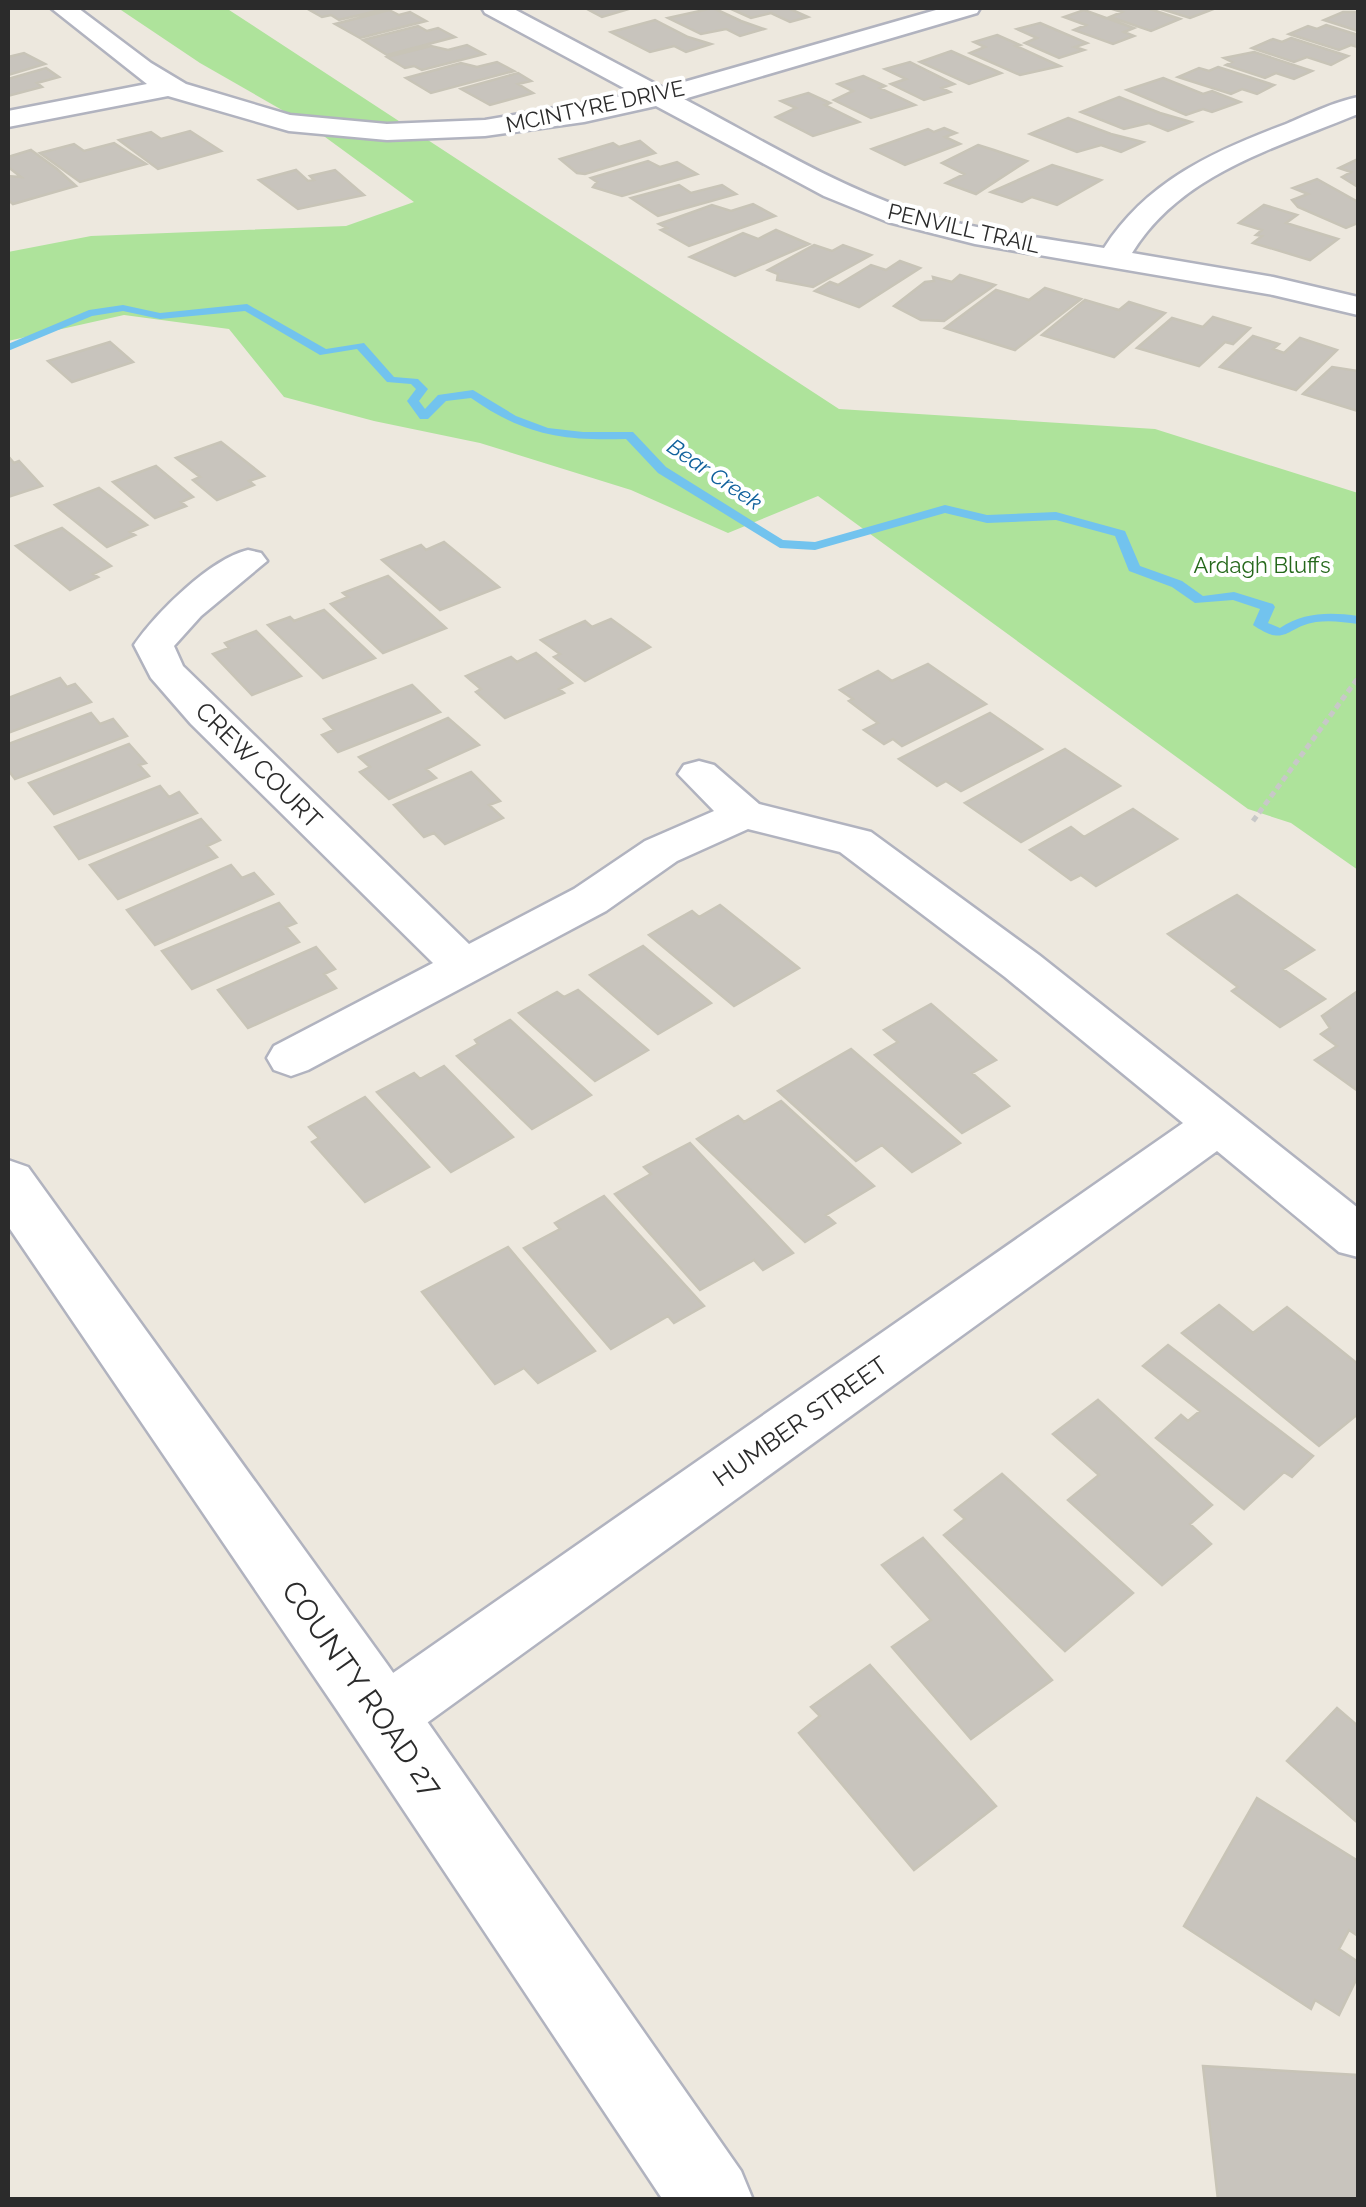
<svg xmlns="http://www.w3.org/2000/svg" width="1366" height="2207" font-family="Raleway,sans-serif">
<style>
.green{fill:#aee39b}
.lines{fill:none;stroke-linecap:round;stroke-linejoin:round}
.stream{fill:#72c3ee;fill-rule:evenodd}
.building{fill:#c8c4bd;stroke:#c8c4b7;stroke-width:2.5}
.minor-casing{stroke:#b1b3bf;stroke-width:5}
.secondary-casing{stroke:#b1b3bf;stroke-width:5}
.path{stroke:#c8c8c8;stroke-width:5;stroke-dasharray:6 4;stroke-linecap:butt}
.minor{fill:#fff;fill-rule:evenodd}
.secondary{fill:#fff;fill-rule:evenodd}
.labels{text-anchor:middle;stroke-width:8;stroke-linejoin:round;paint-order:stroke}
.far-street-label{font-size:22px;fill:#2b2b2b;stroke:#fff}
.far-water-label{font-size:22px;font-style:italic;fill:#0f609c;stroke:#fff}
.far-park-label{font-size:22px;fill:#25681b;stroke:#fff}
.street-label{font-size:25px;fill:#2b2b2b;stroke:#fff}
.near-street-label{font-size:30px;fill:#2b2b2b;stroke:#fff}
</style>
<rect width="100%" height="100%" fill="#ede8de"/>
<path class="green" d="M118 8H226L839 409 1155 429 1358 493V870L1291 823 1248 809 818 496 728 533 631 490 480 443 374 421 284 397 229 329 124 315 8 341V252L91 236 346 226 414 202 310 126 200 63Z"/>
<g class="lines">
<path class="stream" d="M247 304 326 349 364 343 394 377 418 379 428 389 419 401 425 409 438 395 473 390 516 416 548 428 583 432H633L666 467 783 540 815 542 945 505 987 515 1056 512 1125 531 1140 566 1182 581 1203 596 1234 592 1273 604 1275 607 1268 623 1280 628C1304 612 1330 612 1358 616V624C1344 622 1330 620 1316 622 1285 627 1287 648 1253 625L1260 609 1233 600 1195 603 1172 587 1129 571 1115 536 1056 520 987 523 945 513 815 550 780 548 658 473 626 439C562 441 524 435 471 398L446 401 428 419H420L407 401 416 389 411 384 387 382 357 349 320 355 245 311 160 319 123 311 92 316 8 351V344L89 310 123 305 160 313Z"/>
</g>
<path class="building" d="M306 8H389L339 20 331 15 322 17Z
M585 8H626L629 9 602 17Z
M713 8 741 21 764 29 740 36 726 29 701 34 668 18Z
M729 8H788L808 17 790 22 771 13 751 18Z
M1109 8H1147L1180 19 1151 31 1110 17 1122 12Z
M1158 8H1216L1190 18Z
M389 10 399 15 410 12 426 21 360 38 335 24Z
M1084 10 1134 28 1124 32 1134 36 1113 44 1074 30 1086 25 1064 17Z
M1343 12H1358V31L1324 20Z
M655 20 688 37 711 44 686 52 674 46 650 52 611 32Z
M1040 23 1087 43 1075 47 1084 50 1059 58 1025 43 1037 38 1017 29Z
M1326 25 1358 35V47L1351 45 1339 50 1289 34 1308 26 1317 29Z
M418 26 427 31 438 28 455 37 387 55 363 40Z
M997 35 1020 45 1016 46 1060 66 1020 75 970 53 985 47 974 42Z
M1291 38 1348 56 1331 65 1307 57 1294 62 1252 48 1273 39 1282 42Z
M467 45 484 54 422 70 414 66 405 68 387 57 431 46 448 50Z
M951 51 1001 73 969 84 920 62Z
M1254 52 1312 71 1294 79 1276 73 1265 78 1226 65 1232 62 1224 58Z
M24 53 45 64 8 75V57Z
M497 62 514 71 431 93 406 78 461 63 477 67Z
M910 62 954 84 942 88 950 92 924 100 891 84 906 79 885 69Z
M1218 67 1274 85 1257 94 1242 89 1231 94 1178 77 1199 68 1209 71Z
M46 68 59 77 37 83 42 87 8 96V79Z
M518 73 531 81 518 84 533 93 490 105 461 89Z
M863 76 885 86 880 88 915 105 871 118 834 100 853 91 838 84Z
M1163 78 1203 94 1212 91 1240 102 1212 112 1203 109 1186 115 1127 90Z
M808 93 830 103 825 105 859 122 813 136 776 117 796 108 781 101Z
M1119 97 1160 113 1191 122 1168 131 1149 123 1124 129 1081 112Z
M1068 118 1111 134 1143 142 1121 152 1101 145 1077 152 1030 134Z
M944 128 956 133 945 137 960 144 905 165 872 149 928 129 934 132Z
M190 131 221 151 158 169 119 140 151 132 161 139Z
M640 141 655 153 585 174 577 173 560 159 613 143 619 147Z
M114 143 146 164 80 182 40 153 74 144 84 151Z
M978 145 994 150 1027 161 976 194 946 183 964 174 942 163Z
M31 150 57 169 76 186 13 204 8 200V176L21 177 8 167V157Z
M1358 159V187L1342 177 1351 172 1339 168Z
M648 161 660 167 677 162 697 174 622 196 593 187 597 182 591 178Z
M1052 165 1101 180 1057 205 1032 197 1022 202 991 192Z
M296 170 308 181 314 180 310 176 335 170 364 195 298 209 259 180Z
M1317 179 1358 202V223L1346 228 1298 207 1292 200 1308 194 1293 188Z
M679 185 691 193 722 185 736 194 658 216 631 198Z
M753 204 775 216 689 246 661 230 667 228 659 224 712 205 731 211Z
M1264 205 1297 215 1286 223 1338 239 1310 260 1253 243 1262 236 1256 235 1262 230 1239 223Z
M776 230 809 244 735 276 690 257 743 233 758 239Z
M814 245 832 251 843 245 871 255 813 287 777 280 778 274 768 270Z
M900 261 920 268 859 307 815 291 830 282 838 285 871 265 886 270Z
M960 275 995 285 944 321 921 320 894 306 925 282 934 281 933 277 952 282Z
M1045 288 1081 299 1015 350 945 328 996 290 1029 300Z
M1085 300 1119 310 1129 302 1165 313 1114 357 1042 335Z
M1213 317 1250 328 1233 344 1225 342 1199 366 1137 348 1172 318 1203 327Z
M1253 336 1279 344 1273 349 1284 353 1300 338 1337 350 1296 390 1220 367Z
M110 342 133 362 72 382 48 361Z
M1332 367 1358 371V411L1303 394Z
M221 442 264 476 249 481 254 485 217 500 193 480 200 477 176 458Z
M8 456 14 463 19 461 42 486 8 497Z
M156 466 193 497 181 502 186 506 155 518 113 482Z
M99 488 147 525 130 532 135 535 107 547 55 505Z
M62 528 111 566 93 574 98 577 70 590 16 546Z
M444 542 499 587 440 610 382 560 421 545 426 550Z
M388 576 446 628 383 653 331 604 348 597 343 593Z
M324 610 375 658 323 678 268 625 290 617 294 621Z
M611 619 650 647 585 681 554 657 560 654 541 640 585 621 592 627Z
M256 631 301 676 252 695 213 654 229 648 225 643Z
M536 653 572 683 559 689 564 693 505 718 476 692 481 689 466 676 511 657 517 662Z
M928 664 986 704 902 746 893 739 884 744 864 730 878 723 849 701 853 699 840 690 878 671 892 681Z
M60 678 67 687 75 684 91 702 8 733V698Z
M412 685 440 712 338 752 322 735 334 730 324 719Z
M91 713 100 724 113 719 127 736 15 779 8 770V744Z
M990 713 1042 749 961 791 946 781 937 786 899 759Z
M448 718 479 745 426 769 436 778 389 799 360 772 370 767 359 757Z
M129 744 146 763 139 765 149 776 54 814 29 783Z
M1065 749 1120 786 1021 842 965 803Z
M471 772 500 801 489 805 503 818 445 844 434 833 424 837 394 805Z
M160 786 169 797 179 792 197 813 79 859 55 827Z
M1133 809 1177 839 1096 886 1081 875 1071 880 1030 850 1071 827 1084 837Z
M201 819 220 840 207 846 217 857 118 899 90 865Z
M231 865 242 878 254 873 273 894 155 945 127 910Z
M1237 895 1314 950 1283 969 1325 999 1280 1027 1232 991 1238 987 1168 934Z
M279 903 296 923 286 927 299 942 192 989 162 951Z
M720 905 799 968 734 1006 649 935 692 911 699 917Z
M643 946 711 1003 658 1034 590 975Z
M316 947 335 969 324 974 336 988 248 1028 218 990Z
M578 990 648 1050 595 1081 519 1013 557 992 564 997Z
M1358 991V1091L1315 1060 1337 1046 1321 1034 1330 1028 1322 1016Z
M931 1004 996 1060 972 1073 1009 1106 962 1133 875 1055 898 1042 884 1030Z
M510 1020 591 1095 532 1129 457 1056 478 1044 475 1040Z
M851 1049 960 1143 912 1172 882 1145 856 1161 778 1091Z
M444 1066 513 1137 451 1172 377 1092 414 1073 420 1079Z
M365 1097 429 1167 365 1202 312 1142 319 1138 309 1127Z
M781 1101 874 1186 826 1215 835 1223 805 1242 697 1139 738 1116 744 1122Z
M690 1143 793 1253 763 1270 754 1260 700 1290 615 1194 651 1174 644 1167Z
M604 1196 704 1306 674 1323 668 1316 611 1349 524 1248 560 1229 555 1223Z
M508 1247 595 1351 538 1383 524 1368 495 1384 422 1292Z
M1219 1305 1253 1333 1287 1307 1358 1364V1414L1319 1446 1182 1333Z
M1168 1345 1305 1450 1313 1456 1292 1477 1284 1472 1244 1509 1156 1438 1181 1415 1188 1421 1200 1411 1143 1366Z
M1098 1400 1212 1505 1190 1524 1211 1544 1162 1585 1068 1500 1099 1475 1053 1434Z
M1002 1474 1133 1593 1065 1651 944 1535 965 1519 955 1510Z
M923 1538 1052 1680 971 1739 892 1647 931 1620 882 1565Z
M870 1665 996 1806 914 1870 799 1733 820 1716 811 1707Z
M1337 1708 1358 1726V1823L1287 1761Z
M1257 1798 1358 1861V1936L1349 1930 1339 1949 1358 1962V1976L1339 2015 1315 2000 1311 2009 1184 1926Z
M1203 2066 1358 2075V2200H1218Z"/>
<g class="lines">
<defs>
<path id="minor" d="M51 8H78L151 63 186 84 290 115 387 124 485 120 635 94 485 13 482 8H512L663 88 943 8H980L977 13 684 99C757 137 829 182 907 209 970 230 1039 237 1104 248 1147 181 1214 151 1286 124 1309 114 1334 102 1358 97V114C1276 148 1181 173 1132 253L1273 277 1358 297V315L1273 295 975 244 888 222 824 196 656 106 584 122 485 136 387 140 289 131 168 96 8 127V111L147 84Z
M248 550 261 553 267 561 201 616 174 646 183 666 469 944 574 889 645 841 714 811 678 774 684 765 699 761 714 765 759 804 871 832 1039 955 1358 1208V1257L1339 1252 1217 1151 406 1738 383 1747 360 1738 351 1717 360 1696 1183 1123 1005 977 840 852 748 829 677 861 606 911 308 1070 291 1076 274 1070 267 1058 274 1046 433 963 191 724 151 678 134 645C156 613 210 559 248 550Z"/>
<path id="secondary" d="M8 1160 28 1167 387 1664 741 2171 753 2200H663L337 1710 8 1226Z"/>
</defs>
<use href="#minor" class="minor-casing"/>
<use href="#secondary" class="secondary-casing"/>
<path class="path" d="M1253 821 1358 678"/>
<use href="#minor" class="minor"/>
<use href="#secondary" class="secondary"/>
</g>
<g class="labels">
<g class="far-street-label">
<text transform="translate(595 106) rotate(-12)" y="8">MCINTYRE DRIVE</text>
<text transform="translate(964 228) rotate(13)" y="8">PENVILL TRAIL</text>
</g>
<g class="far-water-label">
<text transform="translate(715 474) rotate(34)" y="8">Bear Creek</text>
</g>
<g class="far-park-label">
<text x="1262" y="573">Ardagh Bluffs</text>
</g>
<g class="street-label">
<text transform="translate(259 765) rotate(45)" y="9">CREW COURT</text>
<text transform="translate(800 1421) rotate(-35)" y="9">HUMBER STREET</text>
</g>
<g class="near-street-label">
<text transform="translate(362 1689) rotate(55)" y="10">COUNTY ROAD 27</text>
</g>
</g>
<rect width="1366" height="2207" fill="none" stroke="#2b2b2b" stroke-width="20"/>
</svg>
